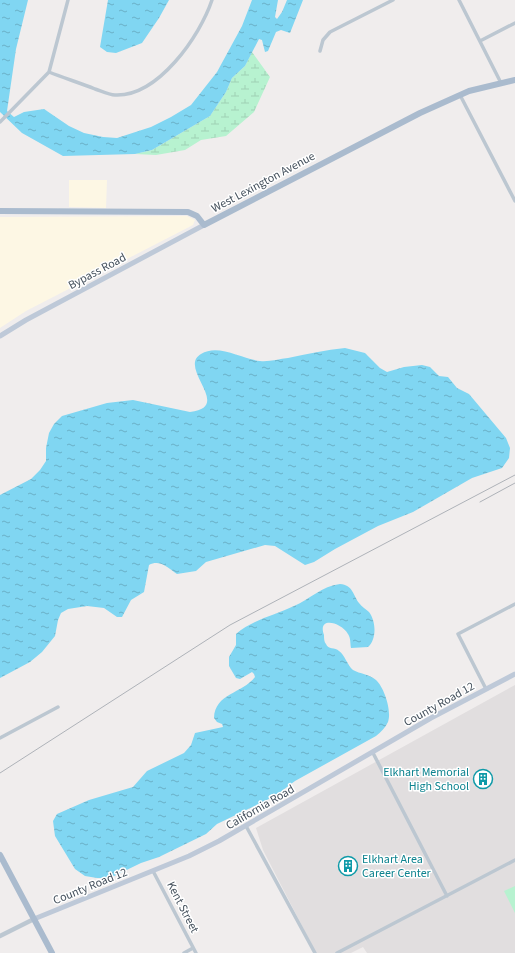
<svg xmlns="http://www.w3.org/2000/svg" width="515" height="953" font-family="'Source Sans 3',sans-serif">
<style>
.commercial{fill:#fdf7e4}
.education{fill:#e1dedf}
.wetland{fill:url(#wetland-marsh)}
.garden{fill:#b7f2d0}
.water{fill:url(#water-ripples)}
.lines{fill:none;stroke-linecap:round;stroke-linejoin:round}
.minor{stroke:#bcc7d1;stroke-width:3.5}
.tertiary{stroke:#bcc7d1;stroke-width:4.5}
.secondary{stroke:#bec9d8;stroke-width:5}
.primary{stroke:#aabbce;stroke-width:6}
.rail{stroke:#aeb2b8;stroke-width:1}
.labels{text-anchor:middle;stroke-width:3;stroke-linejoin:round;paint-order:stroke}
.street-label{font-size:12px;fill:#44505c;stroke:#fff}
.culture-label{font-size:12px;fill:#0d838f;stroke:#fff;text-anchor:end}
</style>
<defs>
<pattern id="wetland-marsh" width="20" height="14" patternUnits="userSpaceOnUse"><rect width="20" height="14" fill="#b7f2d0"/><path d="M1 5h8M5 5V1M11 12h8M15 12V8" fill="none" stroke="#9fd1b5"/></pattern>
<pattern id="water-ripples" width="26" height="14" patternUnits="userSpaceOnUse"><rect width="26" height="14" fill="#80d6f2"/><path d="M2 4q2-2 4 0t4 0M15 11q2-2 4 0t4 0" fill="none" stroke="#6ab0c7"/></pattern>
</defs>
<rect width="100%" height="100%" fill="#f0eded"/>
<path class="commercial" d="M69 180H107L106 208 69 207Z
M187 216 195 220 193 225 26 311 0 328V217Z"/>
<path class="education" d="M515 685V953H367L363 947 351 953H316L263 850 256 828Z"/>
<path class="wetland" d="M252 52 270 77 254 112 226 136 201 140 185 150 156 155 135 154 152 150 210 116 226 92 232 78 245 66Z"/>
<path class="garden" d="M515 886V913L504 891Z"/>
<path class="water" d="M0 0H28L16 49 7 111 14 117 24 112 44 109 69 126 84 133 103 137 117 138 151 127 171 117 191 105 217 72 242 26 252 0H278L275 17 277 19 282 12 287 0H303L290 33 281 30 276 32 268 51 265 52 262 40 259 39 245 66 232 78 226 92 210 116 152 150 135 154 63 156 22 133 0 112Z
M108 0H169L159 18 142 43 116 53 107 52 100 47Z
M345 348 365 353 380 368 387 372 404 367 422 365 430 367 439 376 448 377 457 388 469 394 506 438 510 448 509 458 502 468 472 478 413 512 378 526 335 549 314 562 305 565 275 546 265 545 206 562 196 571 177 574C168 568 160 559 149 565L144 592 131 600 122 617H117L104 608 87 606 68 609 61 613 58 620 55 636 42 652 30 662 0 678V495L31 479 40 470 46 461V448L49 433 54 424 62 416 107 403 133 400 190 412C234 407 177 368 201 354 218 343 242 359 260 361 269 362 279 359 288 358 307 354 326 350 345 348Z
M340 584C353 585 353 595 359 603 362 607 366 609 369 612 376 621 377 639 368 647L351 648C350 643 351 639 348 634 341 622 317 616 324 635 324 638 324 642 326 644 328 650 335 647 339 651 345 655 347 665 353 670 360 674 369 674 376 680 384 687 392 711 388 722 385 728 381 732 376 736L295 781 275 796 217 824 206 834 159 857 141 863 110 878H97L85 876 75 869 55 836 53 821 57 814 89 800 133 787 147 771 184 753 191 745 195 733 223 727 222 724 217 722 214 718C215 693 242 694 255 677L254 674 252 672 240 679 236 678 229 666V657L236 645V634C252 620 275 615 294 606 310 599 322 586 340 584Z"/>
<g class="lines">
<path class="minor" d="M459 0 501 83
M480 41 515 23
M320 51 323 40 330 32 393 0
M49 72C64 78 80 83 95 89 101 91 109 95 115 95 158 97 200 36 212 0
M460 95 515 201
M0 122 49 72 68 0
M486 689 458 634 515 604
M0 738 58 707
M373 753 447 896
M246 826 315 953
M153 871 196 953
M184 953 193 948
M337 953 515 860"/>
<path class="tertiary" d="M0 936 34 919"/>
<path class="secondary" d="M0 336 26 320 204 225
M34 919 189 856 219 841 431 718 515 674"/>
<path class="primary" d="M0 211 188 212 197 216 204 225 420 113 469 91 515 80
M0 855 52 953"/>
<path class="rail" d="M480 502 515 483
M0 773 230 625 515 475"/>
</g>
<defs>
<symbol id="building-ring" viewBox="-11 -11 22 22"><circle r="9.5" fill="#fff" stroke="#0f9aa8" stroke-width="1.5"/><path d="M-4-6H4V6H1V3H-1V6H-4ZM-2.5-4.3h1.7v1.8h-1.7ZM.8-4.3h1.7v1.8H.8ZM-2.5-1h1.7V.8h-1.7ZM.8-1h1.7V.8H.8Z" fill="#0f9aa8"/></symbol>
</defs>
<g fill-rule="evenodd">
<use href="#building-ring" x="472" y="768" width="22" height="22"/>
<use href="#building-ring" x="337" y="855" width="22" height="22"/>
</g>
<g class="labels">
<g class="street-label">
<text transform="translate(263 182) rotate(-28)" y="4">West Lexington Avenue</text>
<text transform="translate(97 271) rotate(-28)" y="4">Bypass Road</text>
<text transform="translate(439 704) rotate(-29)" y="4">County Road 12</text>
<text transform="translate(260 807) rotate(-30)" y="4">California Road</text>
<text transform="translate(90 886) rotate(-22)" y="4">County Road 12</text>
<text transform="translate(183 907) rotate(63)" y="4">Kent Street</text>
</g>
<g class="culture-label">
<text x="469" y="776">Elkhart Memorial<tspan x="469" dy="14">High School</tspan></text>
<text x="362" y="863" text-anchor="start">Elkhart Area<tspan x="362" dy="14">Career Center</tspan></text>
</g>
</g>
</svg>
